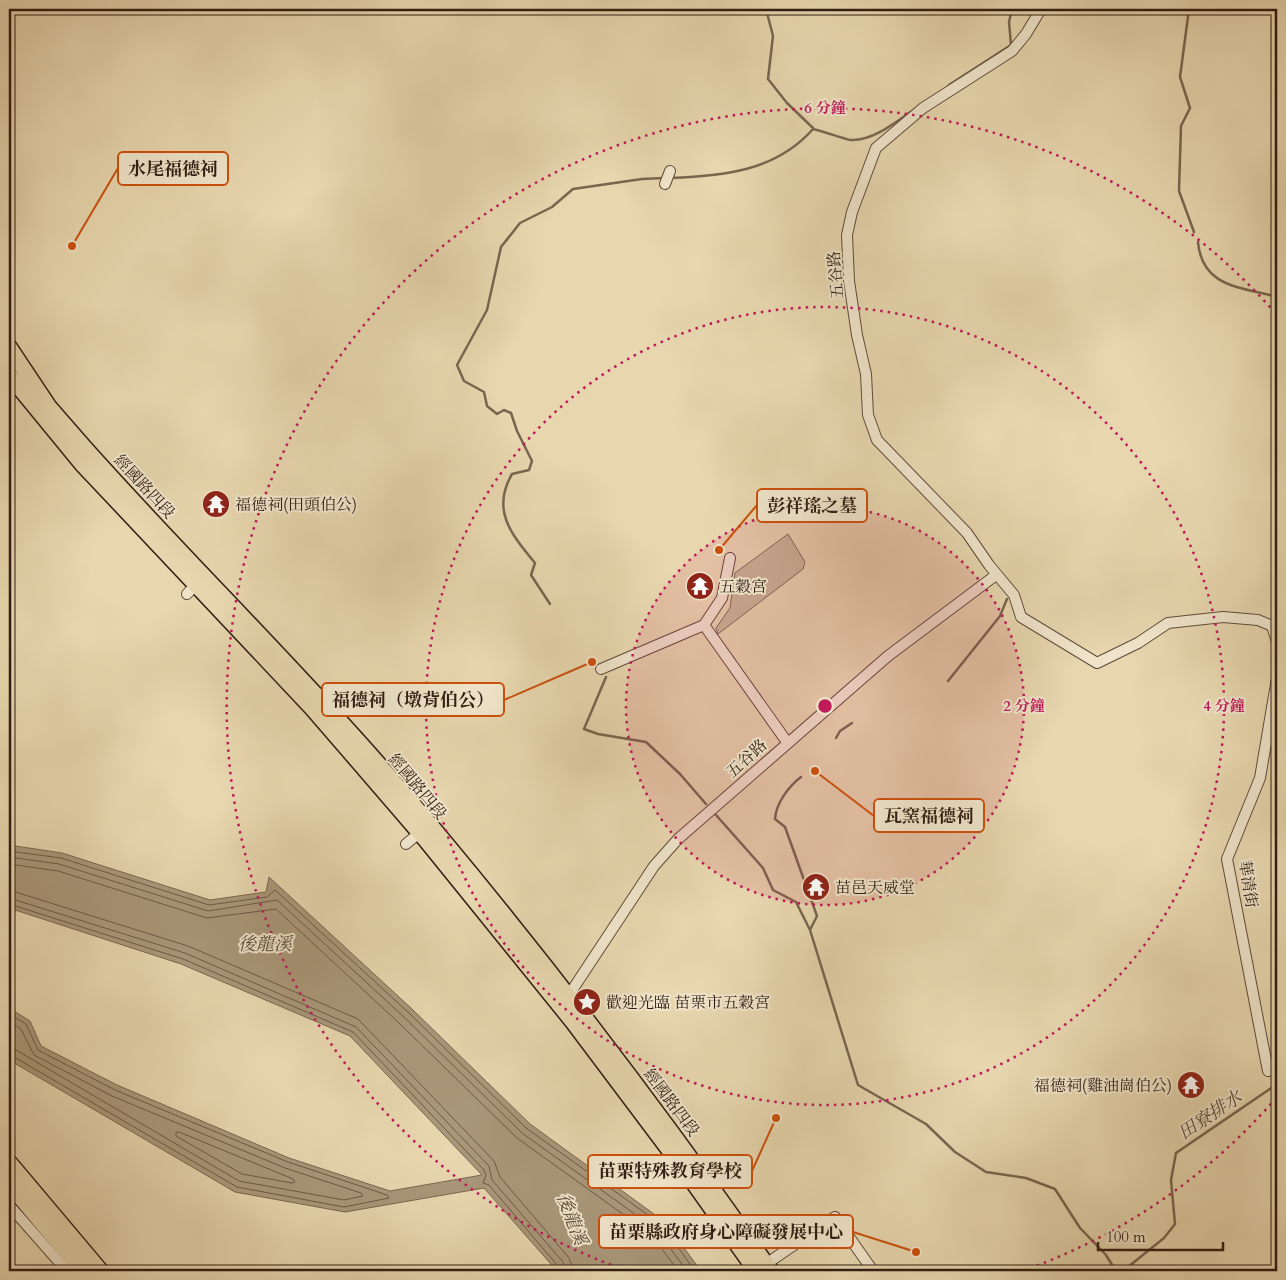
<svg xmlns="http://www.w3.org/2000/svg" width="1286" height="1280" font-family="Cardo,'Noto Serif TC',serif">
<style>
.green{fill:#c8b794;stroke:#7c6a54}
.water{fill:#a99779;stroke:#796650}
.lines{fill:none;stroke-linecap:round;stroke-linejoin:round}
.shore{stroke:#6c5a46;stroke-width:1}
.stream{stroke:#796650;stroke-width:2.5}
.minor-casing{stroke:#5e4b3a;stroke-width:12}
.primary-casing{stroke:#301d13;stroke-width:18}
.trunk-casing{stroke:#301d13;stroke-width:19}
.minor{stroke:#efe4ca;stroke-width:10}
.primary{stroke:#e7d6ae;stroke-width:15}
.trunk{stroke:#e7d6ae;stroke-width:16}
.ring{fill:none;stroke:#c2185b;stroke-width:2.5;stroke-dasharray:2.5 5}
.labels{text-anchor:middle;stroke-width:4;stroke-linejoin:round;paint-order:stroke}
.street-label{font-size:16px;fill:#301d13;stroke:#efe4ca}
.poi-label{font-size:16px;fill:#301d13;stroke:#efe4ca;text-anchor:start}
.water-label{font-size:18px;font-style:italic;fill:#5a4837;stroke:#efe4ca}
.centre{fill:#c2185b;stroke:#efe4ca;stroke-width:2.5}
.ring-label{font-size:15px;text-anchor:middle;font-weight:bold;fill:#c2185b;stroke:#efe4ca;stroke-width:4;stroke-linejoin:round;paint-order:stroke}
.leader{fill:none;stroke:#cc500d;stroke-width:2}
.callout-dot{fill:#cc500d;stroke:#efe4ca;stroke-width:2}
.callout{fill:#efe4ca;stroke:#cc500d;stroke-width:2}
.callout-label{font-size:18px;text-anchor:middle;font-weight:bold;fill:#301d13}
</style>
<rect width="100%" height="100%" fill="#e7d6ae"/>
<filter id="stains"><feTurbulence type="fractalNoise" baseFrequency=".004" numOctaves="4"/><feColorMatrix values="0 0 0 0 .2 0 0 0 0 .09 0 0 0 0 .02 0 0 0 .5 -.17"/></filter>
<radialGradient id="worn" r=".72"><stop offset=".6" stop-color="#630" stop-opacity="0"/><stop offset="1" stop-color="#630" stop-opacity=".3"/></radialGradient>
<path class="green" d="M788 534 805 562 803 569 718 634 716 628 730 608 735 573Z"/>
<path class="water" d="M9 845 62 853 210 900 266 892 269 877 412 1009 530 1124 665 1222 701 1271H557L484 1188 345 1212 235 1192 16 1064 9 1058V1008L30 1021 41 1046 117 1085 289 1158 390 1191 482 1175 350 1036 181 964 9 908Z"/>
<g class="lines">
<path class="shore" d="M9 851 61 858 209 905 267 897 275 890 409 1013 526 1128 662 1225 695 1271
M9 857 59 864 208 911 277 900 404 1017 522 1133 657 1230 687 1271
M9 864 58 871 207 918 276 909 399 1023 517 1138 652 1235 678 1271
M9 890 188 946 358 1019 494 1161 500 1177 569 1258 574 1271
M9 898 185 953 356 1027 489 1166 492 1180 563 1262 566 1271
M9 904 183 959 353 1032 484 1170 486 1175 483 1183 489 1185 558 1266 560 1271
M9 1014 26 1024 38 1050 115 1090 288 1162 387 1195 389 1198 344 1207 237 1187 9 1054
M9 1021 21 1029 34 1055 112 1096 285 1168 361 1193 363 1196 344 1200 239 1181 16 1050 9 1048
M179 1132 293 1179 295 1182 292 1183 242 1174 176 1136V1133Z"/>
<path class="stream" d="M766 9 773 36 768 79 787 103 813 128
M1189 9 1180 77 1190 108 1181 126 1179 191 1194 232
M949 85 1011 45 1009 22 1012 9
M670 178C724 176 776 171 813 129 823 131 844 139 851 140 872 141 895 123 912 111
M1198 242C1202 288 1242 287 1277 297
M550 604 531 575 535 563C511 534 491 510 512 474L529 470 532 461 517 431 511 413 504 410 497 414 487 406 484 392 464 381 457 365 487 310 501 247 520 223 552 207 573 189 642 179 664 178
M606 677 584 729 598 734 646 742 680 774 706 804
M948 681 1000 616 1007 599
M836 738 840 731 852 723
M801 777C789 786 776 803 775 819L785 827 817 916 810 930
M716 815 763 868 773 890 796 902 810 930 858 1085 926 1124 955 1152 986 1172 1026 1178 1055 1189 1080 1228 1106 1255 1116 1271
M1123 1271 1164 1238 1175 1224 1171 1180 1176 1153 1277 1084"/>
<defs>
<path id="minor" d="M1041 9 1026 34 1012 51 923 108 876 148 852 212 847 235 849 281 857 335 866 374 868 415 877 440 967 533 989 565 1014 595 1021 617 1097 663 1138 643 1168 623 1223 617 1258 620 1272 626 1277 642
M665 184 670 171
M187 594 200 580
M704 625 787 742
M601 669 704 625 722 598 730 558
M406 844 424 829
M565 1001 654 866 678 839 888 656 996 575
M1268 1071 1227 859 1260 778 1277 678
M9 1205 67 1271
M766 1264 835 1217 873 1271"/>
<path id="primary" d="M9 347 49 407 83 446C180 555 285 657 381 767 520 928 649 1097 771 1271
M9 375 82 464 312 708 425 839 573 1022 688 1175 756 1271"/>
<path id="trunk" d="M9 1163 100 1271
M9 1183 83 1271"/>
</defs>
<use href="#minor" class="minor-casing"/>
<use href="#primary" class="primary-casing"/>
<use href="#trunk" class="trunk-casing"/>
<use href="#minor" class="minor"/>
<use href="#primary" class="primary"/>
<use href="#trunk" class="trunk"/>
</g>
<circle cx="825" cy="706" r="199" fill="#c2185b" fill-opacity=".12"/>
<g class="ring">
<circle cx="825" cy="706" r="199"/>
<circle cx="825" cy="706" r="399"/>
<path d="M1276 1098A598 598 0 0 1 1025 1270M625 1270A598 598 0 1 1 1276 314"/>
</g>
<defs>
<symbol id="temple-disc" viewBox="-11 -11 22 22"><circle r="9.5" fill="#8f2418" stroke="#efe4ca"/><path d="M0-6L5-2H3V0L6.5 2.5H4V6H1.5V3h-3V6H-4V2.5H-6.5L-3 0V-2H-5Z" fill="#fff"/></symbol>
<symbol id="sight-disc" viewBox="-11 -11 22 22"><circle r="9.5" fill="#8f2418" stroke="#efe4ca"/><path d="M0-6L1.8-2.2L6-1.7L2.9 1.2L3.7 5.4L0 3.3L-3.7 5.4L-2.9 1.2L-6-1.7L-1.8-2.2Z" fill="#fff"/></symbol>
</defs>
<g fill-rule="evenodd">
<use href="#temple-disc" x="200" y="488" width="32" height="32"/>
<use href="#temple-disc" x="684" y="570" width="32" height="32"/>
<use href="#temple-disc" x="800" y="871" width="32" height="32"/>
<use href="#sight-disc" x="571" y="986" width="32" height="32"/>
<use href="#temple-disc" x="1175" y="1069" width="32" height="32"/>
</g>
<g class="labels">
<g class="street-label">
<text transform="translate(835 275) rotate(-95)" y="6">五谷路</text>
<text transform="translate(145 486) rotate(47)" y="6">經國路四段</text>
<text transform="translate(746 758) rotate(-42)" y="6">五谷路</text>
<text transform="translate(418 786) rotate(50)" y="6">經國路四段</text>
<text transform="translate(1249 884) rotate(81)" y="6">華清街</text>
<text transform="translate(672 1102) rotate(53)" y="6">經國路四段</text>
</g>
<g class="poi-label">
<text x="235" y="510">福德祠(田頭伯公)</text>
<text x="719" y="592">五穀宮</text>
<text x="835" y="893">苗邑天威堂</text>
<text x="606" y="1008">歡迎光臨 苗栗市五穀宮</text>
<text x="1172" y="1091" text-anchor="end">福德祠(雞油崗伯公)</text>
</g>
<g class="water-label">
<text x="265" y="950">後龍溪</text>
<text transform="translate(1210 1115) rotate(-34)" y="6">田寮排水</text>
<text transform="translate(572 1219) rotate(69)" y="6">後龍溪</text>
</g>
</g>
<circle cx="825" cy="706" r="8" class="centre"/>
<g class="ring-label">
<text x="825" y="113">6 分鐘</text>
<text x="1024" y="711">2 分鐘</text>
<text x="1224" y="711">4 分鐘</text>
</g>
<path class="leader" d="M72 246L118 168M719 550L757 505M592 662L504 700M815 771L874 816M776 1118L752 1171M916 1252L853 1232"/>
<g class="callout-dot">
<circle cx="72" cy="246" r="5"/>
<circle cx="719" cy="550" r="5"/>
<circle cx="592" cy="662" r="5"/>
<circle cx="815" cy="771" r="5"/>
<circle cx="776" cy="1118" r="5"/>
<circle cx="916" cy="1252" r="5"/>
</g>
<g class="callout">
<rect x="118" y="152" width="110" height="33" rx="5"/>
<rect x="757" y="489" width="110" height="33" rx="5"/>
<rect x="322" y="683" width="182" height="33" rx="5"/>
<rect x="874" y="799" width="110" height="33" rx="5"/>
<rect x="588" y="1155" width="164" height="33" rx="5"/>
<rect x="599" y="1215" width="254" height="33" rx="5"/>
</g>
<g class="callout-label">
<text x="173" y="175">水尾福德祠</text>
<text x="812" y="512">彭祥瑤之墓</text>
<text x="413" y="706">福德祠（墩背伯公）</text>
<text x="929" y="822">瓦窯福德祠</text>
<text x="670" y="1177">苗栗特殊教育學校</text>
<text x="726" y="1238">苗栗縣政府身心障礙發展中心</text>
</g>
<rect width="1286" height="1280" fill="none" stroke="#e7d6ae" stroke-width="30"/>
<rect x="10" y="10" width="1266" height="1260" fill="none" stroke="#301d13" stroke-width="2.5"/>
<rect x="15" y="15" width="1256" height="1250" fill="none" stroke="#301d13"/>
<path d="M1098 1242v8h125v-8" fill="none" stroke="#301d13" stroke-width="2.5"/>
<text x="1106" y="1242" font-size="15" fill="#301d13" stroke="#efe4ca" stroke-width="4" paint-order="stroke">100 m</text>
<rect width="100%" height="100%" filter="url(#stains)"/>
<rect width="100%" height="100%" fill="url(#worn)"/>
</svg>
